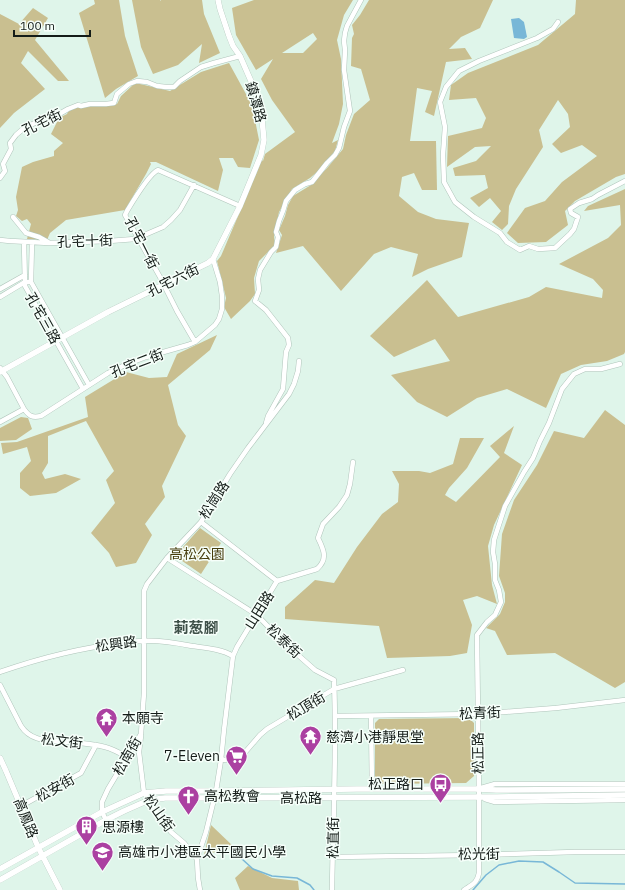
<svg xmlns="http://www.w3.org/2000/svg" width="625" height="890" font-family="'IBM Plex Sans','Noto Sans TC',sans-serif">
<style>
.green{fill:#c9bf90;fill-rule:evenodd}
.water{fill:#78b7d7}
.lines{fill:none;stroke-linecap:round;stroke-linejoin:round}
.stream{stroke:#78b7d7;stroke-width:1.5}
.minor-casing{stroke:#b0c5bb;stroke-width:5.5}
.tertiary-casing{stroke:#b0c5bb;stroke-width:6}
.minor{stroke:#fff;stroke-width:4.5}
.tertiary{stroke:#fff;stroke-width:5.5}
.labels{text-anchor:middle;stroke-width:3;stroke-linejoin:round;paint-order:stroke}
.street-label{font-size:14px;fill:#141c18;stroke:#f6fffa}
.park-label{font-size:14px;fill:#463d0c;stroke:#f6fffa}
.poi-label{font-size:14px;fill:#141c18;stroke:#f6fffa;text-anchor:start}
.neighbourhood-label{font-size:15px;font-weight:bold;fill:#3e5048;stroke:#f6fffa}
</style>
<rect width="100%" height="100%" fill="#dff5ea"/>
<path class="green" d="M94 0H119L125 36 138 76 116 89 105 98 79 13 95 4Z
M132 0H160L161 1V0H202L204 14 220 53 199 63 202 44 178 65 153 74 141 47Z
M254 0H353L344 15 337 40 341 59 343 104 339 124 332 143 338 140 335 151 318 171 310 178 292 189 279 212 274 236 275 245 259 261 254 278 255 294 250 301 231 319 224 307 226 298 217 261 221 256 262 160 263 161 265 154 295 132 272 100 261 79 273 59 256 70 236 35 232 8ZM313 33 317 39 303 53H282Z
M369 0H493L480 28 461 37 449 49 465 48 472 59 446 62 434 116 425 112 432 91 417 88 410 141H436L437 190H422L414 173 402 177 399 196 418 212 436 219 469 223 462 257 428 269 412 277 418 254 391 247 374 254 341 291 303 246 276 253 282 235 279 230 285 216 288 205 293 196 311 185 328 167 343 149 346 135 354 114 370 100 361 69 351 66 352 38 354 34 352 25 360 15Z
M576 0H625V174L616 177 575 201 565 211 568 225 546 242 518 243 507 233 525 208 545 201 562 182 597 156 582 145 561 153 552 144 570 127 568 114 558 100 539 130 543 147 516 189 509 206 508 224 502 230 492 222 501 211 490 198 479 207 470 198 488 188 485 175 455 176 453 168 476 161 491 146 475 147 447 167 448 136 482 128 486 118 476 98 449 100 451 85 468 73 538 45 575 14Z
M33 8 48 18 35 40 69 81H58L28 51 21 63 45 89 14 113 0 128V14L19 24Z
M229 63 252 105 259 140 250 168 238 167 233 158H219L223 170 218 191 156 162H150L151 164 146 174 125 210 66 220 50 233 47 240 27 239 31 224 27 219 22 221 16 216 18 210 16 197 22 167 33 162 54 156V151L63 143 51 134 59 118 67 114 69 110 82 104 111 105 117 104 121 96 134 84H140L170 91 201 72Z
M625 189V352L624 354 607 361 581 365 561 374 546 408 507 389 477 398 447 417 417 402 391 375 450 361 435 339 394 357 370 336 427 280 458 317 529 297 546 287 602 298 603 290 593 279 559 264 608 238 621 225 620 205 584 211 588 206Z
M217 335 210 350 168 385 178 425 186 436 162 486 165 497 145 524 152 535 136 563 116 567 109 553 91 533 115 503 106 480 114 471 86 421 48 436V463L42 473 45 479 65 474 81 479 56 493 30 496 20 488V473L31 461 27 447 3 454 1 443 17 442 88 417 85 397 126 372 149 378 167 377 177 354Z
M605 410 625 425V682L615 688 555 653 507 655 495 631 486 628 500 614 505 602V593L499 576 502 534 514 500 537 465 554 431 584 438Z
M21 417 28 418 32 429 16 440 0 441V428Z
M514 426 504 453 522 465 494 525 488 546 492 585 497 604 477 596 463 600 472 625 467 653 450 656 387 658 379 626 285 619V607L315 580 334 583 357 547 382 514 398 502 399 484 392 471H419L430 473 453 464 460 438H484L467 468 449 488 445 495 456 502 500 457 490 446Z
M200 528 221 543 201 574 175 556Z
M469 718 474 723V776L466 783 379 784 375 781V723L379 719Z
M211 825 234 847 204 855Z
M248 866 272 878 298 881 299 890H240L235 878Z"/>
<path class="water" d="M519 18 524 22 527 37 524 39 514 38 511 19Z"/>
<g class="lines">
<path class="stream" d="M242 859 253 869 272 876 297 878 310 885 314 890
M473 890 486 875 499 865 519 861 543 862 559 872 575 883 625 884"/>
<defs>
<path id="minor" d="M558 22 553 29 537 38 479 61 459 71 446 87 440 102 445 127 443 155 444 182 455 202 474 217 500 233 507 242 520 250 529 246 538 249 555 248 570 234 574 229 578 217 571 213 570 209 579 203 592 199 598 195 625 181
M0 178 5 171 3 164 11 149 10 143 16 135 24 128 50 116 61 113 68 109 78 105 81 106 90 104H106L114 103 117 94 129 84 137 81 147 82 157 86 166 87H174L180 81 201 67 214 63 240 56
M13 217 26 233 39 237 48 242
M0 240 10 241 49 243 109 241 135 239 163 227 171 220 180 210 194 185
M24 242 25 286 83 389
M32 242 31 282 89 385
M0 289 25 275
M0 297 25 282H31
M195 342 177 311 160 277 125 215 127 211C133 201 149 174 158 170L240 206
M0 368 7 377 24 409
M0 422 24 409C29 416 32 418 41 416L108 373 125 365 146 357 188 345 195 342 215 325 219 319 222 309V296L220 282 213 259
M266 423 268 416 283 389 286 352 289 345 288 338 266 310 255 301 259 290 258 279 260 270 271 252 276 247 278 237 276 232 279 221 283 211 286 201 295 190 305 184 312 182 327 163 335 155 339 148 344 127 350 111 344 70 345 50 344 41 345 33 347 26 361 0
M201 522 277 581
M167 558 257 615 281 640 315 670 334 680C337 750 333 820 332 890
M0 672C40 658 80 648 122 643 129 642 136 641 143 641 159 640 176 643 192 646 206 648 221 649 233 656
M0 685 21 726C32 743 51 740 68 742 80 743 93 744 105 747 113 749 120 753 127 757
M335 716 478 714 556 708 625 700
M371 716 372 789
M141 736 139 752 144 793 171 832 184 843 197 859
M221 760 237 759 241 757 260 735 267 729 334 689 403 670
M481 788 495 784H625
M485 799 495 802 625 800
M21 806 81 773 96 745
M106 820 102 812V802L108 789 141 734 144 693V591L147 584 167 558 201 522 230 474 248 448 289 394 294 384 298 371 299 361
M333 857 479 855 575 852H625
M200 890 198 878 197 859 206 832 216 791 221 760 224 730 233 656 237 647 277 581 317 569C328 559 324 550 318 538L323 524 339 507 347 495 350 484 353 462
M464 890C473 884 477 883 479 873V797L477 635 487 622 495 615 501 602 499 590 495 580V564L493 552 494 540 505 506 524 472 533 458 540 441 549 423 562 389 574 374 585 369H601L620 364"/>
<path id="tertiary" d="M0 372 108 312 208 263 213 259 240 206 261 155 264 140 262 119 259 104 254 88 240 56 233 46 229 36 220 9 218 0
M0 758 6 771 38 847 60 890
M0 869 102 812 144 793 166 791H216L357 789H479L496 790 625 789
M0 880 106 820 124 811 149 800 165 798 497 797 625 795"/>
</defs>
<use href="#minor" class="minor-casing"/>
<use href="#tertiary" class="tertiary-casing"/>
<use href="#minor" class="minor"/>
<use href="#tertiary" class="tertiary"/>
</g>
<defs>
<symbol id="temple-pin" viewBox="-11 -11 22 30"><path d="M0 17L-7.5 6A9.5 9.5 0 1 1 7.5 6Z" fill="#ab40a1" stroke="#f6fffa"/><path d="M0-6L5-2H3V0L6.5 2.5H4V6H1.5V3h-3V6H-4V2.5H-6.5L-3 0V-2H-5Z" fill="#fff"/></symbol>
<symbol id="supermarket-pin" viewBox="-11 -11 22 30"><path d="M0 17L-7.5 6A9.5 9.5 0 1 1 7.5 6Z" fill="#ab40a1" stroke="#f6fffa"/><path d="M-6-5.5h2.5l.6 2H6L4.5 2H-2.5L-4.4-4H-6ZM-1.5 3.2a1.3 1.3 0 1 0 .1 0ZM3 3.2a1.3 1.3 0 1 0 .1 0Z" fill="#fff"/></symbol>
<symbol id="bus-pin" viewBox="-11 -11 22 30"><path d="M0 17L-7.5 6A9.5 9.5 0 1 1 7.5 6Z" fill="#ab40a1" stroke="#f6fffa"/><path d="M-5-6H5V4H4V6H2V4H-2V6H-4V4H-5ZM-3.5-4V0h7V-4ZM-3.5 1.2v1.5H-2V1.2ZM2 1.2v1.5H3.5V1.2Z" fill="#fff"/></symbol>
<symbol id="church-pin" viewBox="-11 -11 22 30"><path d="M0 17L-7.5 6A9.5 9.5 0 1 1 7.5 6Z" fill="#ab40a1" stroke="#f6fffa"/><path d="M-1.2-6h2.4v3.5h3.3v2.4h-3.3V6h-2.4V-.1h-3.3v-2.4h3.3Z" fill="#fff"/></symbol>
<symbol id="building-pin" viewBox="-11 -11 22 30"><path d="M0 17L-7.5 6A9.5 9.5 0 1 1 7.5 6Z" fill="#ab40a1" stroke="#f6fffa"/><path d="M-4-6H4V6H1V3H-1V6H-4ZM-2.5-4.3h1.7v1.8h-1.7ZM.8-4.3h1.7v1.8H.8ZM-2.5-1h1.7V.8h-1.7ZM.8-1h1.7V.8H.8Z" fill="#fff"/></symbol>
<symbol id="school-pin" viewBox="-11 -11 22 30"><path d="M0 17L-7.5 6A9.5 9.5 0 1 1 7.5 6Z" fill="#ab40a1" stroke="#f6fffa"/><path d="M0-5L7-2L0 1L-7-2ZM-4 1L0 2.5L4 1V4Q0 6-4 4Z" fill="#fff"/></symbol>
</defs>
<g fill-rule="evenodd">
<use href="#temple-pin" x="94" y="706" width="25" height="34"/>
<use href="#temple-pin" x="298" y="724" width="25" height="34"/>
<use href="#supermarket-pin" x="224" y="744" width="25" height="34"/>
<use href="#bus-pin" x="428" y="772" width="25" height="34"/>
<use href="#church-pin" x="176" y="784" width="25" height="34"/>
<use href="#building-pin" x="74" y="814" width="25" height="34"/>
<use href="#school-pin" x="90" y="840" width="25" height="34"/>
</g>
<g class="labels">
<g class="street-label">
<text transform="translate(256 102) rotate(74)" y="5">鎮潭路</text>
<text transform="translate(42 122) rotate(-26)" y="5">孔宅街</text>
<text transform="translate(85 241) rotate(-2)" y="5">孔宅十街</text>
<text transform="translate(142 243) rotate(63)" y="5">孔宅一街</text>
<text transform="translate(173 280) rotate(-26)" y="5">孔宅六街</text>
<text transform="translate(43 318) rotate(61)" y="5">孔宅三路</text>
<text transform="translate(137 363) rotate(-21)" y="5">孔宅二街</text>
<text transform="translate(214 500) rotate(-57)" y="5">松崗路</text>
<text transform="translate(259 610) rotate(-58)" y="5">山田路</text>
<text transform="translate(284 641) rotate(43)" y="5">松泰街</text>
<text transform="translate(116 644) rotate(-8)" y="5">松興路</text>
<text transform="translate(306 706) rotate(-31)" y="5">松頂街</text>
<text transform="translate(480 713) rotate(-3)" y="5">松青街</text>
<text transform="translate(62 741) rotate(7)" y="5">松文街</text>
<text transform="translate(478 753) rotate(-91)" y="5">松正路</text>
<text transform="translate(127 756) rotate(-60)" y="5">松南街</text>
<text transform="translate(55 788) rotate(-29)" y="5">松安街</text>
<text x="301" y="803">高松路</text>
<text transform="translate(159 813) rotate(55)" y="5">松山街</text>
<text transform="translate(26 818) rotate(68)" y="5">高鳳路</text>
<text transform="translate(333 838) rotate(-89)" y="5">松直街</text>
<text transform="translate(479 854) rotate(-1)" y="5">松光街</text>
</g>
<g class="park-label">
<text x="197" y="559">高松公園</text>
</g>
<g class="poi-label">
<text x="122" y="723">本願寺</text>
<text x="326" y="742">慈濟小港靜思堂</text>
<text x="220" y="761" text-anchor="end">7-Eleven</text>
<text x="424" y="789" text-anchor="end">松正路口</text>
<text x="204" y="801">高松教會</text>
<text x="102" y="832">思源樓</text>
<text x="118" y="857">高雄市小港區太平國民小學</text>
</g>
<g class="neighbourhood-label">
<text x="196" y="633">莿葱腳</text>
</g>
</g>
<path d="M14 30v6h76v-6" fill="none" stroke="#141c18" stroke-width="2"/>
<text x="20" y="30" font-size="12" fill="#141c18" stroke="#f6fffa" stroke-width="3" paint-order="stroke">100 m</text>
</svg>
